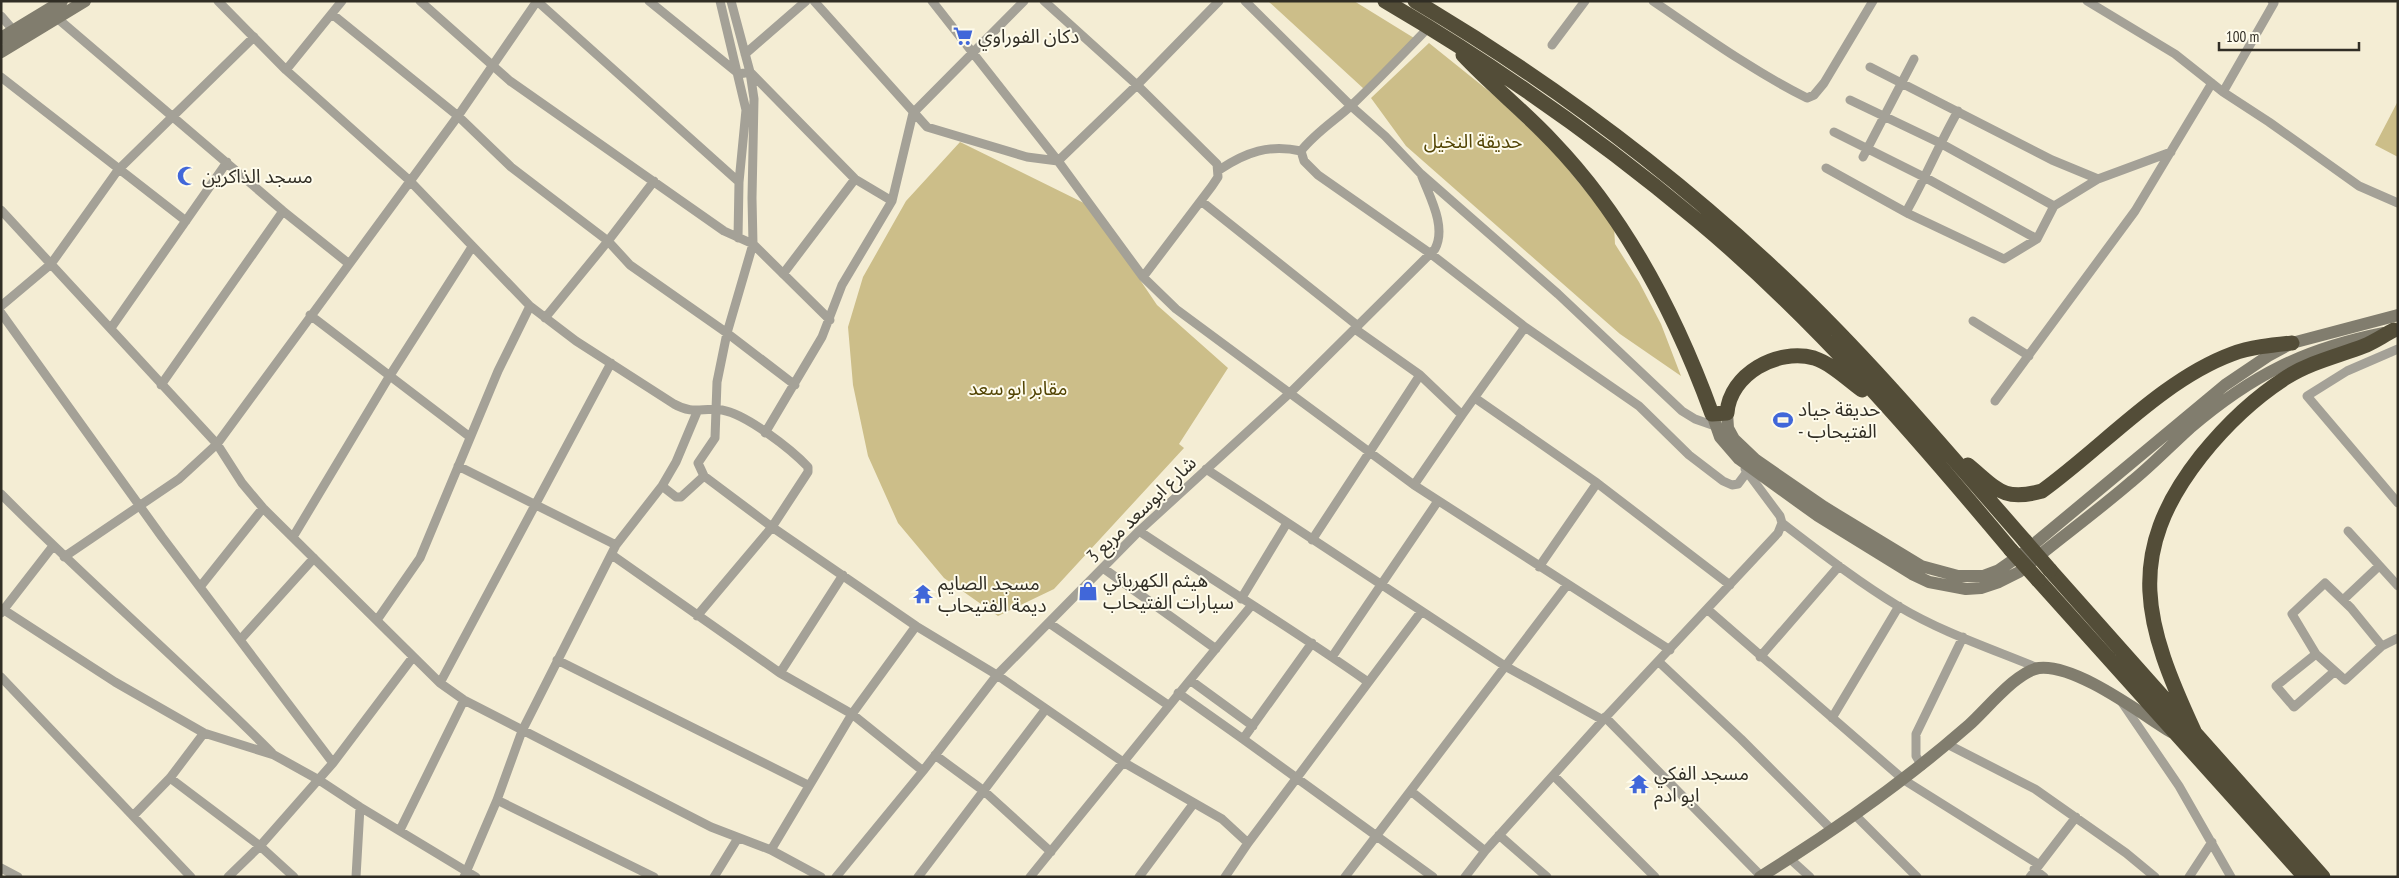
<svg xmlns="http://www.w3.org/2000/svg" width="2399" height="878" font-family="'PT Sans Narrow','Noto Sans Arabic',sans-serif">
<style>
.green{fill:#ccbe89}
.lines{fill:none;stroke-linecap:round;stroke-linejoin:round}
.street{stroke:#a4a197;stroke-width:9}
.secondary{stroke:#817d6e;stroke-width:12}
.highway{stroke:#534d38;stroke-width:15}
.highway-bridge{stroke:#534d38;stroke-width:15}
.labels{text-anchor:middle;stroke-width:4;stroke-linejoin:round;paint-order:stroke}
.poi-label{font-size:19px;fill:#312e25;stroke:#fefbeb;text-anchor:start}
.park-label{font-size:19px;fill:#524404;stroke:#fefbeb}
.street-label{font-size:19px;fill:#312e25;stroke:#fefbeb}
</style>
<rect width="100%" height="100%" fill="#f4edd4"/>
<path class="green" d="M1268 1H1354L1414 38 1364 89Z
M1429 43 1495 96 1554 152 1614 226 1615 244 1639 282 1661 324 1681 376 1620 334 1406 146 1371 98Z
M2398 101V157L2375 145Z
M960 142 1090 206 1157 305 1228 368 1179 444 1184 448 1054 589 998 616 944 578 898 523 868 456 853 385 848 327 863 277 906 201Z"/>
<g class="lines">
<path class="street" d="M218 1 286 70 409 180 530 306 576 341 674 404C693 415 703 407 722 410 746 414 791 449 808 467V472L772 527 697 616
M420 1 510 81 724 231 753 244 830 320
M537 1 739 182
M649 1 739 74 750 72 855 179 892 201
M720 1 746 110 739 182 738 238
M814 1 927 127 1027 157 1058 161 1137 85 1219 1
M932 1 1058 161 1143 277 1176 309 1414 485 1670 650
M1044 1 1137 85 1217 164 1218 177 1212 186 1143 277
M1245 1 1351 106 1385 136 1421 174 1558 294 1682 411 1695 419 1715 426
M1653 1C1703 35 1753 71 1807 98L1814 95 1824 83 1873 1
M2087 1 2175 54 2223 92 2269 122 2359 186 2398 203
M332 14 458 116 511 167 608 241 630 265 727 333 795 385
M1 16 14 31
M57 18 283 211 348 263
M1429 27C1404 53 1379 79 1353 104 1336 120 1316 132 1301 151L1304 161 1318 175 1431 254 1525 327 1639 406 1689 455 1723 481 1732 485 1738 484 1747 472
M1552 45 1585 1
M745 54 806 1
M1870 67 2052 160 2098 179 2171 152
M286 70 342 1
M1 77 186 221
M2223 92 2274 3 2272 1
M1850 100 1940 143 2054 206 2098 179
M1834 132 1926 178 2037 239 2054 206
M1863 157 1914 59
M1826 168 1909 214 2004 259 2037 239
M1219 170C1246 152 1269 144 1301 151
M1201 201 1358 326
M1 210 217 444 242 483 263 508 440 683 464 700 711 827 771 850 821 877
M1906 212C1925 179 1939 144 1958 111
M783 274 855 179
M1 306 51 264 118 170 254 37
M1 313 162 537 333 763 260 846 228 877
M310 315 470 437
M545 318 608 241 654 181
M1973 321 2029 356
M111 328 227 162
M1355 329 1420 375 1462 415 1525 327
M2398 349 2347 371 2307 396 2398 503
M161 385 283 211
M1475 398 1597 483 1730 585
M1995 401 2135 211 2212 83
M765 433 822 337 842 285 892 201 913 113 1024 1
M458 466 616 545
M1206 469 1505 666 1603 720
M704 476 698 463 715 438 717 382 727 333 753 244 752 198 754 99 750 72 731 1
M1414 485 1462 415
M662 486 676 497H681L704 476 772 527 916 626 997 675 1123 762 1222 819 1248 843 1421 612
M1 494C89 583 184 664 272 753
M1782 523C1820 552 1857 581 1898 606 1941 632 1992 649 2038 668
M1139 531C1215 582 1293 629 1368 682
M2348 531 2398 586
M293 537 389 377 472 247
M1312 540 1420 375
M612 555 780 673 852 714 923 771
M64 557 179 479 217 444 458 116 537 1
M1539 567 1597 483
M1103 568 1216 649
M200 587 263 508
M1241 599 1287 523
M2343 600 2379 566
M1 608 115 682 204 733 274 755 319 780 360 807 476 877
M1707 609 1904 780 2038 864
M1 613 53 546
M377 620 420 558 498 371 530 306
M1049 623 1168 705
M240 640 314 558
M1312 643 1243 739 1433 877
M2382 646 2351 608 2325 583 2292 614 2316 654 2345 680 2382 646 2398 638
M2316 654 2276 686 2294 707 2335 671
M1332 657 1438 501
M1760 657 1839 566
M557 660 808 785
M1659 662 1741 739 1832 830
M780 673 843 575
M1 677 191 877
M1190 680 1251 606
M440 683 611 363
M1178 693 1243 739
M2121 701 2179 786 2231 877
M1605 717 1761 876
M1832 718 1899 606
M1947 744 2035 789 2126 853 2155 877
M935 755 984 791 1051 852
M333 763 413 657
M1922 766 1916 756V734L1963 637
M1554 776 1655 877
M170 778 260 846 294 877
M1412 792 1485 851
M497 800 654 877
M1855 815 1917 877
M133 816 170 778 204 733
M400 830 464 700
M1499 835 1547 877
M771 850 852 714 916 626
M1789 858 1810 877
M1 868 18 877
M2034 869 2044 877
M356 877 360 807
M464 877 497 800 522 731 616 545 662 486 676 462 697 412
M714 877 738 838
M836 877 923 771 997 675 1139 531 1291 392 1435 249C1447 226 1429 196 1421 174
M918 877 1045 710
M1030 877 1190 680 1253 726
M1139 877 1194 803
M1225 877 1248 843
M1345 877 1567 585
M1465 877 1485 851 1603 720 1778 533 1782 523 1780 516 1745 469
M2030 877 2076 817
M2189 877 2212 842"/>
<path class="secondary" d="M1 38 62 1
M1 52 85 1
M1727 413 1728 428 1734 439 1756 460 1824 507 1921 566 1958 576H1983L1999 570 2022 554 2225 385 2268 356 2292 343 2398 315
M1712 414 1720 437 1739 459 1818 516 1912 574 1929 582 1966 589 1981 588 1999 582 2019 572C2056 541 2095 513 2131 482 2152 465 2170 446 2190 428 2252 375 2304 349 2384 333
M1760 877C1834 831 1904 782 1969 725 1986 710 2017 671 2039 668 2076 664 2140 713 2171 732"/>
<path class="highway" d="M1385 1C1496 66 1600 139 1698 221 1814 318 1914 434 2011 550
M1415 1C1550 81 1675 174 1789 283 1873 363 1948 453 2025 541
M1463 55C1491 85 1524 111 1553 142 1626 218 1676 315 1712 414L1727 413C1730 374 1777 348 1814 358 1832 364 1847 379 1862 390
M1968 465C1997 489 2003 502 2042 491 2103 447 2162 380 2232 354 2251 347 2272 345 2292 343
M2050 570 2323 877
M2038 580 2305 877
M2194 731C2145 625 2123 555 2201 456 2225 426 2254 398 2287 377 2311 362 2338 356 2364 346 2374 342 2384 335 2394 330"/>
<path class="highway-bridge" d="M2025 541 2050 570
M2011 550 2038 580"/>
</g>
<defs>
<symbol id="supermarket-bare" viewBox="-9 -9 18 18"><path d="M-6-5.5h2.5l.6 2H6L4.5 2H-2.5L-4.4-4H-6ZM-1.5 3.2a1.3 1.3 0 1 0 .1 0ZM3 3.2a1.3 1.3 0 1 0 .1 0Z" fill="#4167d9" stroke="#fefbeb" stroke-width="2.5" paint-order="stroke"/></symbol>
<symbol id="mosque-bare" viewBox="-9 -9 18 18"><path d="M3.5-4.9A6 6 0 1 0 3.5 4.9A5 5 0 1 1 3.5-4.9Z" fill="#4167d9" stroke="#fefbeb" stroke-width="2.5" paint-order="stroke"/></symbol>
<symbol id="stadium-bare" viewBox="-9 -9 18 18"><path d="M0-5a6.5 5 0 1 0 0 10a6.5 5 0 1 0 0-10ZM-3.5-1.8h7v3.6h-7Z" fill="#4167d9" stroke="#fefbeb" stroke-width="2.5" paint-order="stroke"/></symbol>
<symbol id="shop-bare" viewBox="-9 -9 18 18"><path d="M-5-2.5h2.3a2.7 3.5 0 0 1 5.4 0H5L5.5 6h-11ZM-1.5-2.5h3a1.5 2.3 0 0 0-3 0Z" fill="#4167d9" stroke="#fefbeb" stroke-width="2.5" paint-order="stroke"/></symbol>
<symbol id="temple-bare" viewBox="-9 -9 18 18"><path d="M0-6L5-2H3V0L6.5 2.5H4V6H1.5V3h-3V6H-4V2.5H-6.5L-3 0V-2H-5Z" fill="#4167d9" stroke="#fefbeb" stroke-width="2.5" paint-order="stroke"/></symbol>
</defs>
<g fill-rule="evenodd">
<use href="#supermarket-bare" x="949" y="22" width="28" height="28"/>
<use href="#mosque-bare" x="173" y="162" width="28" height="28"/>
<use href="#stadium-bare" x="1769" y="406" width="28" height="28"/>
<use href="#shop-bare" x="1074" y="577" width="28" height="28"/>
<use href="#temple-bare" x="909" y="580" width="28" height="28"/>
<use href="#temple-bare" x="1625" y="770" width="28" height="28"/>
</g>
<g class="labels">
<g class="poi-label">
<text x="978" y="43">دكان الفوراوي</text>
<text x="202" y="183">مسجد الذاكرين</text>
<text x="1798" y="416">حديقة جياد<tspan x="1798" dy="22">- الفتيحاب</tspan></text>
<text x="1103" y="587">هيثم الكهربائي<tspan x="1103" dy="22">سيارات الفتيحاب</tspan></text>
<text x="938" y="590">مسجد الصايم<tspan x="938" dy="22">ديمة الفتيحاب</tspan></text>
<text x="1654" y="780">مسجد الفكي<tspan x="1654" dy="22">ابو ادم</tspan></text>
</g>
<g class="park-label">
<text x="1473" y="148">حديقة النخيل</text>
<text x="1018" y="395">مقابر ابو سعد</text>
</g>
<g class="street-label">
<text transform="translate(1141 509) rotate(-44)" y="7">شارع ابوسعد مربع 3</text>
</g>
</g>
<rect width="2399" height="878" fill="none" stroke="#312e25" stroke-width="5"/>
<path d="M2219 42v8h140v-8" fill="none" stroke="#312e25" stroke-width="2.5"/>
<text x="2226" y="42" font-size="15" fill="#312e25" stroke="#fefbeb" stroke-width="4" paint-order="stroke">100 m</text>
</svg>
